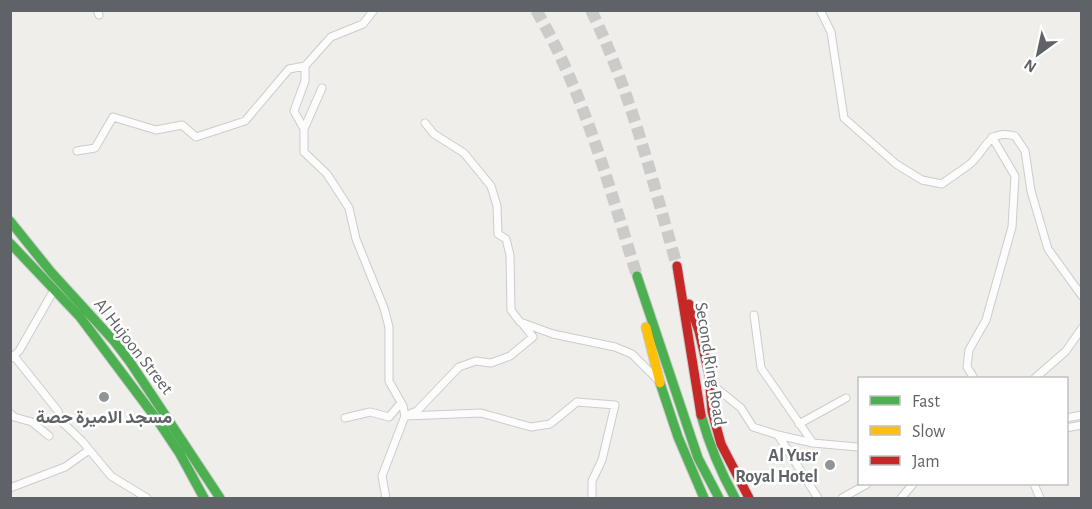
<svg xmlns="http://www.w3.org/2000/svg" width="1092" height="509" font-family="'Alegreya Sans',Vazirmatn,sans-serif">
<style>
.lines{fill:none;stroke-linecap:round;stroke-linejoin:round}
.highway-tunnel{stroke:#cbcbca;stroke-width:12;stroke-dasharray:12 6;stroke-linecap:butt}
.street-casing{stroke:#cbcccc;stroke-width:9}
.fast-casing{stroke:#cacacb;stroke-width:11}
.slow-casing{stroke:#cacacb;stroke-width:11}
.jam-casing{stroke:#cacacb;stroke-width:11}
.street{stroke:#fdfcfc;stroke-width:7}
.fast{stroke:#4caf50;stroke-width:9}
.slow{stroke:#ffc107;stroke-width:9}
.jam{stroke:#c62828;stroke-width:9}
.poi-dot{fill:#919496;stroke:#fff;stroke-width:2}
.labels{text-anchor:middle;stroke-width:5;stroke-linejoin:round;paint-order:stroke}
.street-label{font-size:18px;fill:#5f6368;stroke:#fff}
.poi-label{font-size:18px;font-weight:bold;fill:#5f6368;stroke:#fff}
</style>
<rect width="100%" height="100%" fill="#efeeea"/>
<g class="lines">
<path class="highway-tunnel" d="M536 10C584 92 609 186 637 276
M591 10C631 92 652 179 677 266"/>
<defs>
<path id="street" d="M97 10 99 15
M374 10 363 24 331 37 305 66V81L294 111 304 129V152L327 174 349 208 356 239 384 308 389 327V381L403 406 405 416 382 476 386 498
M820 10 831 32 844 118 896 164 922 180 942 184C951 177 961 171 970 164 987 149 987 129 1015 136L1025 151 1031 191 1048 249 1082 296
M425 123 434 134 464 153 491 186 497 206 498 234 506 239 510 255 511 310 520 322 553 334 615 347 632 354 656 378
M304 129 322 88
M77 151 95 148 113 117 156 130 182 125 196 137 245 121 289 69 305 66
M754 315 761 368 813 443
M14 356 58 411 60 420 82 441 111 476 147 498
M10 359 19 351 54 290
M974 378 967 367 969 350 986 320 1012 227 1015 176 992 137
M1035 378 1066 351 1082 328
M710 383 741 408 753 427 778 435 813 443 857 447
M10 413 14 417 32 422 49 436
M410 414 417 411 459 367 476 361 491 363 510 356 533 337 522 323
M405 416 481 413 531 427 550 424 577 402 615 405 602 460 592 481V498
M345 418 370 412 389 417 401 403
M1066 418 1082 415
M799 424 846 398
M1066 428 1082 425
M778 435 818 498
M1034 484 1040 498
M10 488 65 467 89 450
M842 498 867 484
M901 498 913 484"/>
<path id="fast" d="M10 221 51 272 114 341 130 362 220 498
M10 243 80 317 158 421 180 454 204 498
M637 276 698 458 719 498
M660 383 678 437 704 498
M701 415C709 444 720 471 735 498"/>
<path id="slow" d="M646 327 660 383"/>
<path id="jam" d="M677 266 701 415
M689 304 699 331 709 374 712 411 721 444 749 498"/>
</defs>
<use href="#street" class="street-casing"/>
<use href="#fast" class="fast-casing"/>
<use href="#slow" class="slow-casing"/>
<use href="#jam" class="jam-casing"/>
<use href="#street" class="street"/>
<use href="#fast" class="fast"/>
<use href="#slow" class="slow"/>
<use href="#jam" class="jam"/>
</g>
<g class="poi-dot">
<circle cx="104" cy="397" r="6"/>
<circle cx="830" cy="465" r="6"/>
</g>
<g class="labels">
<g class="street-label">
<text transform="translate(134 346) rotate(52)" y="6">Al Hujoon Street</text>
<text transform="translate(711 364) rotate(81)" y="6">Second Ring Road</text>
</g>
<g class="poi-label">
<text x="104" y="423">مسجد الاميرة حصة</text>
<text x="818" y="461" text-anchor="end">Al Yusr<tspan x="818" dy="21">Royal Hotel</tspan></text>
</g>
</g>
<rect width="1092" height="509" fill="none" stroke="#5f6368" stroke-width="24"/>
<rect x="858" y="377" width="210" height="108" fill="#ffffff" stroke="#bfc1c3" stroke-width="1.5"/>
<rect x="870" y="396" width="30" height="9" fill="#4caf50" stroke="#bfc1c3" stroke-width="1.5"/>
<text x="912" y="407" font-size="18" fill="#5f6368">Fast</text>
<rect x="870" y="426" width="30" height="9" fill="#ffc107" stroke="#bfc1c3" stroke-width="1.5"/>
<text x="912" y="437" font-size="18" fill="#5f6368">Slow</text>
<rect x="870" y="456" width="30" height="9" fill="#c62828" stroke="#bfc1c3" stroke-width="1.5"/>
<text x="912" y="467" font-size="18" fill="#5f6368">Jam</text>
<g transform="translate(1038 54) rotate(213)" stroke="#ffffff" stroke-width="4.5" paint-order="stroke">
<path d="M0-4.5L10 22L0 15L-10 22Z" fill="#5f6368"/>
<text y="-9" font-size="16" font-weight="bold" text-anchor="middle" fill="#5f6368">N</text>
</g>
</svg>
